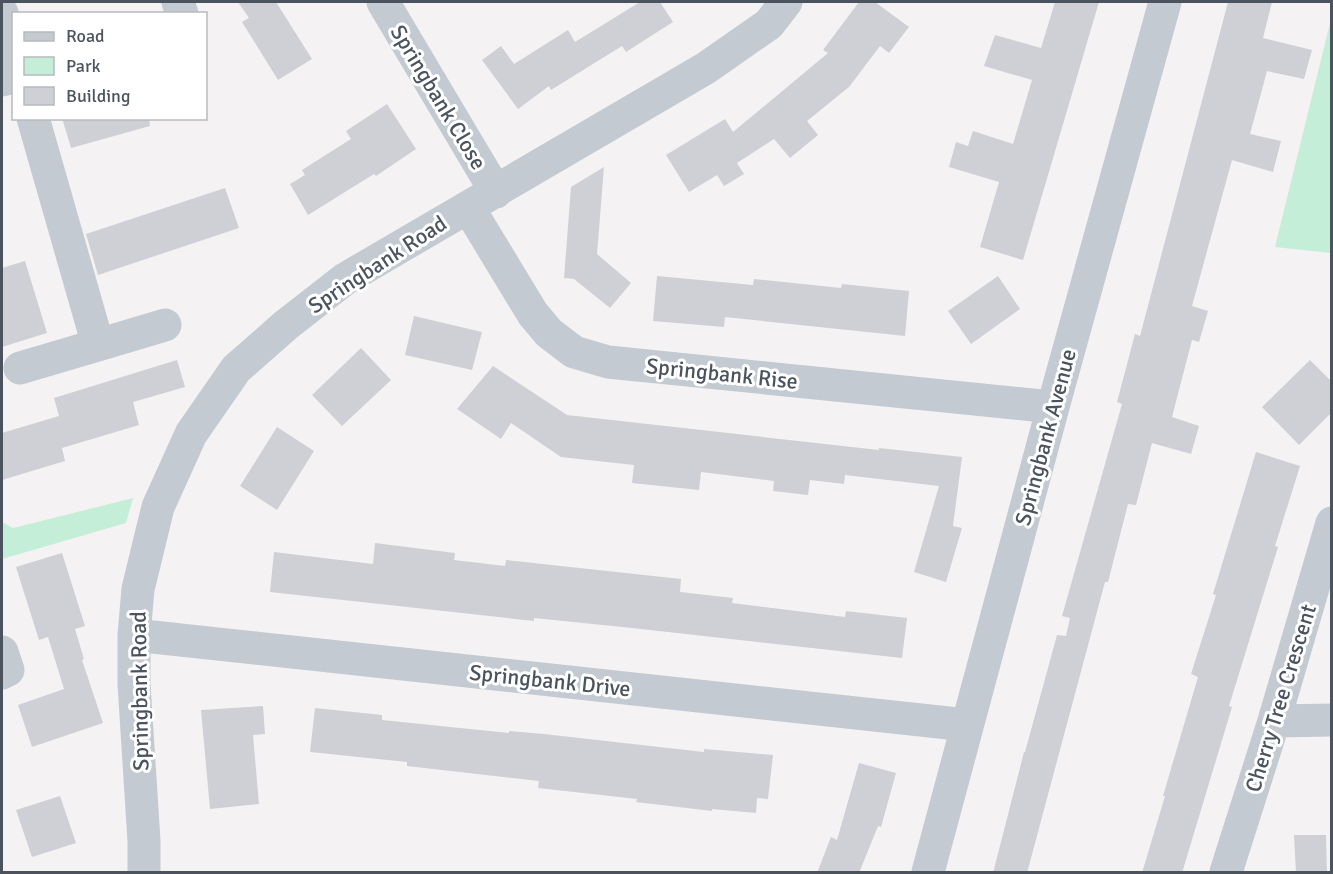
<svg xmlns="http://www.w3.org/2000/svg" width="1333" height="874" font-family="Signika,sans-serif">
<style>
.green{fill:#c4eed8}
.building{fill:#cfd0d6}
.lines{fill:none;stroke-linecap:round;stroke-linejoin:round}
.minor{stroke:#c3cad2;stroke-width:33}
.labels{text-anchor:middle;stroke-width:6;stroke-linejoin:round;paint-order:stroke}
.street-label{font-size:22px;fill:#4a535e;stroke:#fff}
</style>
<rect width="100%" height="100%" fill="#f4f2f2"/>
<path class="green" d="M1331 19V253L1275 247Z
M133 498 126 523 2 559V522L13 528Z"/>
<path class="building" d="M238 2H276L312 59 278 80 242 22 249 18Z
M640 2H660L673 22 626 52 622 46 551 90 549 86 518 109 482 60 501 46 514 64 568 30 575 42Z
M859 2H875L909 27 889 53 880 46 849 87 807 121 818 135 790 158 774 139 737 163 744 174 724 186 717 175 689 192 666 155 725 119 733 132 828 53 823 50Z
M1055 2H1099L1023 260 980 247 999 182 949 167 956 142 968 146 973 131 1013 144 1032 80 984 66 995 35 1041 48Z
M1228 2H1272L1263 38 1312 50 1304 79 1267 71 1250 134 1281 141 1273 172 1232 160 1192 306 1208 311 1199 342 1192 340 1172 417 1199 426 1191 454 1152 443 1136 505 1128 504 1108 582H1105L1027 873H993L1024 752H1025L1057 635 1066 636 1070 618 1062 616 1122 404 1117 402 1135 334 1140 336Z
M387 104 416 149 376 176 374 174 308 215 290 184 305 175 302 170 351 139 346 131Z
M62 118H149L150 126 71 148Z
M604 167 597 254 631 283 610 308 574 279 564 278 571 187Z
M225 188 239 228 98 275 86 234Z
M25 261 47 333 2 347V268Z
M657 276 753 285 754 279 841 288 842 284 909 291 905 336 725 317 724 327 653 321Z
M998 276 1020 309 971 344 948 311Z
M414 316 482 332 472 370 405 355Z
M361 348 391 380 342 426 312 395Z
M177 360 185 387 133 402 139 425 62 448 65 461 2 480V433L59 416 54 398Z
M1310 360 1332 382V412L1299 445 1262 407Z
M493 366 567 415 879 450V448L962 457 953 526 962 528 946 582 914 572 939 486 845 475 844 484 810 480 808 495 773 491 774 481 701 472 699 490 632 483 634 465 561 457 511 423 501 439 457 409Z
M277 427 314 451 277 510 240 486Z
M1256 452 1300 466 1275 546 1278 547 1229 706 1232 707 1182 873H1142L1165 796H1163L1198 677 1191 674 1216 595 1213 594Z
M375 543 455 553 454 560 505 566 506 560 681 579 680 592 733 598 732 603 845 617 846 611 907 618 902 658 632 628 534 618V621L270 592 274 552 373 564Z
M62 553 85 626 75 629 84 659 82 660 103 723 32 747 18 705 64 689 48 637 39 640 16 567Z
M263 706 265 734 253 735 259 804 210 809 201 710Z
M315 708 382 715V720L509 733V731L544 734 704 752V749L773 755 768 799 757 798 756 813 712 809V811L636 802 637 799 538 788 539 781 407 766V762L310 752Z
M859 763 896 773 881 827 878 826 859 873H817L831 837 837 840Z
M60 796 76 843 32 857 16 810Z
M1294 835H1326L1327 873H1296Z"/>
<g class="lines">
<path class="minor" d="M178 2 182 14
M383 2 496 192
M2 13 14 52
M2 80 14 77
M33 118 98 345 165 325
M468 207 533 314 549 333 574 352 608 362 1053 407
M20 368 98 345
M134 635 967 725
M2 652 8 670 2 673
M1274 721 1332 720
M144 872V841L134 684V635L138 589 158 507 191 434 236 369 286 325 345 279 706 68 769 24 786 2
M928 872 1053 407 1165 2
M1226 872 1274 721 1332 523"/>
</g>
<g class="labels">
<g class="street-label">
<text transform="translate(439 97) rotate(59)" y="8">Springbank Close</text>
<text transform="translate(377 264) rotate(-33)" y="8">Springbank Road</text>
<text transform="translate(722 373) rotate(6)" y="8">Springbank Rise</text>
<text transform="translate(1045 437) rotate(-75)" y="8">Springbank Avenue</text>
<text transform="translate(550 680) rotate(6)" y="8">Springbank Drive</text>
<text transform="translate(139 691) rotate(-91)" y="8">Springbank Road</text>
<text transform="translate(1280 698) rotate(-73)" y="8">Cherry Tree Crescent</text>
</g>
</g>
<rect width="1333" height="874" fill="none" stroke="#4a535e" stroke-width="6"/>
<rect x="12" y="12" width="195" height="108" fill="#ffffff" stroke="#b7babf" stroke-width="1.5"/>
<rect x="24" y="32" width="30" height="9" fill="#c3cad2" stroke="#b7babf" stroke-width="1.5"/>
<text x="66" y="42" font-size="18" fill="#4a535e">Road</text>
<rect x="24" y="57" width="30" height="18" fill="#c4eed8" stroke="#b7babf" stroke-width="1.5"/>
<text x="66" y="72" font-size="18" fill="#4a535e">Park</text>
<rect x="24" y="87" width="30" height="18" fill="#cfd0d6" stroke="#b7babf" stroke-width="1.5"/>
<text x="66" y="102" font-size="18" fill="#4a535e">Building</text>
</svg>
